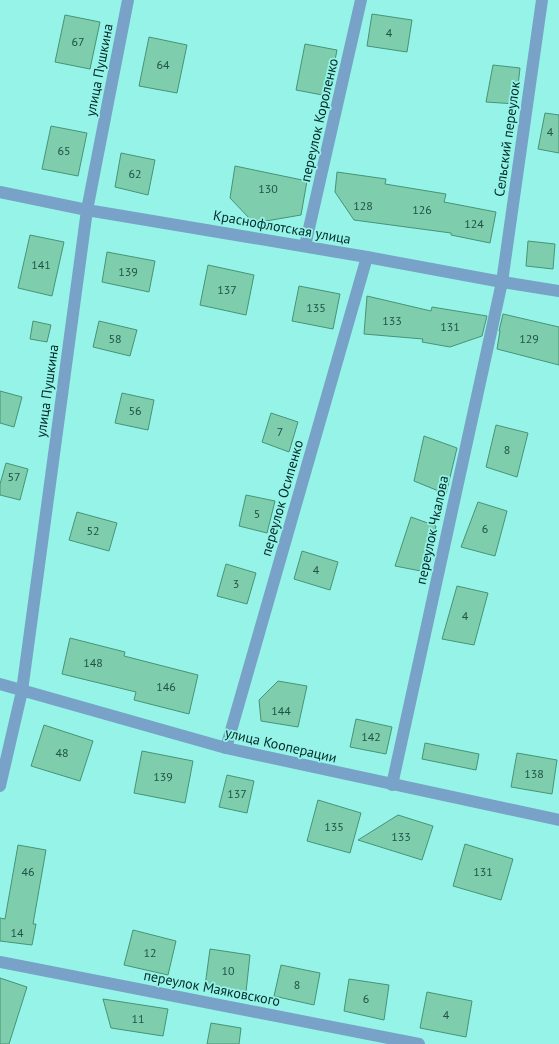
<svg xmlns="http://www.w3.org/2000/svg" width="559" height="1044" font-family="'PT Sans',sans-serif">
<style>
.building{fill:#7ecdad;stroke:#469477}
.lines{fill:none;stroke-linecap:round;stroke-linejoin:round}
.lane{stroke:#78a2c7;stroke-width:12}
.street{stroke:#78a2c7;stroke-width:12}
.labels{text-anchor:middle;stroke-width:3.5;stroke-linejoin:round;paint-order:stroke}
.number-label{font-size:12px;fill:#205348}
.street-label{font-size:14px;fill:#002a27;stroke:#96f3e8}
</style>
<rect width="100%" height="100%" fill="#96f3e8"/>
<path class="building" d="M372 14 412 20 407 52 367 46Z
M65 15 100 22 90 69 55 62Z
M149 37 187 45 177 93 139 86Z
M305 44 337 50 328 96 296 90Z
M493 65 520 68 516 104 486 102Z
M545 113 559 115V153L538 149Z
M51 126 87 133 78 176 42 169Z
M121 153 155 160 148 195 115 187Z
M235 166 307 181 301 215 266 221 251 220 230 198Z
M337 172 386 179 385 184 446 194 444 202 496 212 490 243 451 235V233L354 220 335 192Z
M30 235 64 242 52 296 18 288Z
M528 241 555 244 553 269 526 266Z
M107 252 155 261 149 292 102 282Z
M208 265 254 275 246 315 200 305Z
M299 286 340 294 333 329 292 321Z
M367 296 431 311 432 307 487 316 482 336 450 347 422 342 423 339 364 334Z
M503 314 559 327V365L497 349 500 331H499Z
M33 321 51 325 47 342 30 339Z
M99 321 137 330 130 356 93 347Z
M0 391 22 397 14 427 0 423Z
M122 393 154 400 148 430 115 423Z
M271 413 298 422 289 452 262 442Z
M496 425 528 433 517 477 486 467Z
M424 436 457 448 446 494 414 481Z
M6 463 28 469 20 500 0 495V484Z
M246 495 275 501 267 533 239 526Z
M478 502 507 511 495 556 461 547Z
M77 512 117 523 109 551 69 540Z
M411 517 436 526 426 572 395 566Z
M302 551 338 562 330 590 294 579Z
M226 564 256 573 247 604 217 596Z
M457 586 488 593 474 645 442 639Z
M70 638 125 652 124 656 198 675 189 714 134 700 136 692 62 674Z
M278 681 307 686 298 727 261 721 259 700Z
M356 719 392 727 386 754 350 747Z
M44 725 93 741 80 781 31 766Z
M425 743 479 754 476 770 422 759Z
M142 751 193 761 185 803 134 793Z
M517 753 557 760 552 794 511 787Z
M227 775 254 781 247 813 219 807Z
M318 800 361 813 350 853 307 841Z
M398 815 433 826 422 860 358 840Z
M465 844 513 859 501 900 453 886Z
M18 845 46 850 33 924H36L32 945 0 941V918L5 919Z
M133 930 176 941 168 975 124 965Z
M210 949 250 955 246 992 205 986Z
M281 965 320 973 314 1005 274 996Z
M0 978 27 987 9 1044H0Z
M349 979 389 985 384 1020 344 1011Z
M427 992 472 1001 466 1037 420 1028Z
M103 999 168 1009 163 1036 111 1028Z
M211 1023 241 1028 239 1044H207Z"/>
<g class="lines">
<path class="lane" d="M305 246 361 0
M226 748 367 257
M392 785 502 282 542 0
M0 962 419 1044"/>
<path class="street" d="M0 192 87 210 367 257 502 282 559 291
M0 684 226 748 559 820
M0 786 22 691 87 210 128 0"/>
</g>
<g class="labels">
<g class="number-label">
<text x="389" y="37">4</text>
<text x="78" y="46">67</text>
<text x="163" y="69">64</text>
<text x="550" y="136">4</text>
<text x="64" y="155">65</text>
<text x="135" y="178">62</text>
<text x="268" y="193">130</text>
<text x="363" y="210">128</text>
<text x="422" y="214">126</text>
<text x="474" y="228">124</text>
<text x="41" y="269">141</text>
<text x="128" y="276">139</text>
<text x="227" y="294">137</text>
<text x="316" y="312">135</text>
<text x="392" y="325">133</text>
<text x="450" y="331">131</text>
<text x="115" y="343">58</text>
<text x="529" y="343">129</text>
<text x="135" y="415">56</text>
<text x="280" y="436">7</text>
<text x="507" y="454">8</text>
<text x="14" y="481">57</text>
<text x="257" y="518">5</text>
<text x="485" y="533">6</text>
<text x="93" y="535">52</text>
<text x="316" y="574">4</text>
<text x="236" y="588">3</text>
<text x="465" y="620">4</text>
<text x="93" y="667">148</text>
<text x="166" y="691">146</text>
<text x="281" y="715">144</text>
<text x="371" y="741">142</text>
<text x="62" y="757">48</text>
<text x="534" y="778">138</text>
<text x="163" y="781">139</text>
<text x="237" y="798">137</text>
<text x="334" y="831">135</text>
<text x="401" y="841">133</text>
<text x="28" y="876">46</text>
<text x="483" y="876">131</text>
<text x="17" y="937">14</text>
<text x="150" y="957">12</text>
<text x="228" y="975">10</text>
<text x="297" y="989">8</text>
<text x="366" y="1003">6</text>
<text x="446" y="1019">4</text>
<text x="138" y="1023">11</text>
</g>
<g class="street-label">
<text transform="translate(99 70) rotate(-79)" y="5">улица Пушкина</text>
<text transform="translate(319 120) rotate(-77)" y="5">переулок Короленко</text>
<text transform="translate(507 139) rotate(-82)" y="5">Сельский переулок</text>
<text transform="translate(282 227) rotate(10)" y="5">Краснофлотская улица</text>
<text transform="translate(47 391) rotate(-82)" y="5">улица Пушкина</text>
<text transform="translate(282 498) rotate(-74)" y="5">переулок Осипенко</text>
<text transform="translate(432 530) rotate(-78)" y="5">переулок Чкалова</text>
<text transform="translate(281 745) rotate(13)" y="5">улица Кооперации</text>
<text transform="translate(212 988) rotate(11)" y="5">переулок Маяковского</text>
</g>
</g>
</svg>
